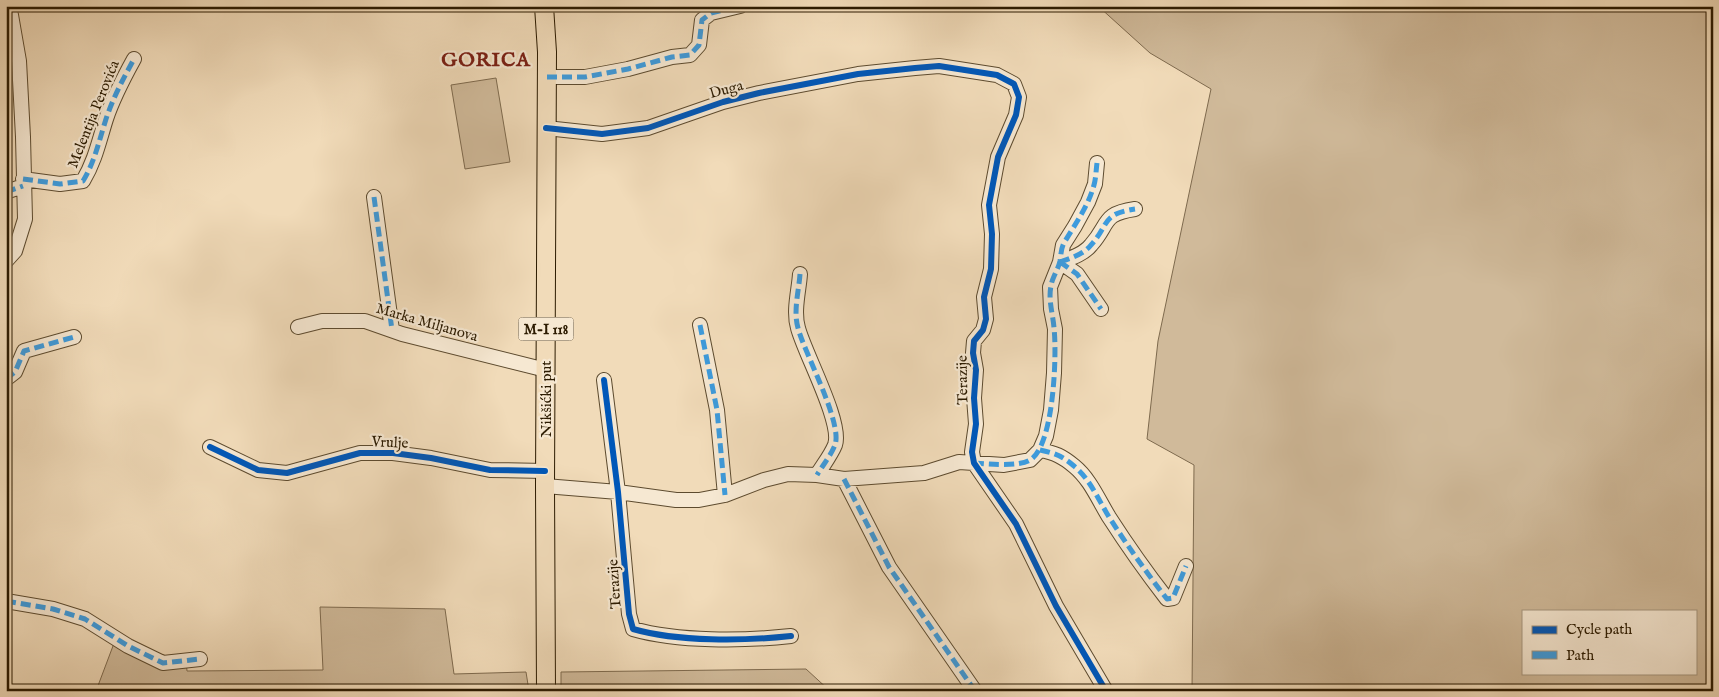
<svg xmlns="http://www.w3.org/2000/svg" width="1719" height="697" font-family="'IM FELL English',serif">
<style>
.green{fill:#d0ba9a;stroke:#7e6a4e;fill-rule:evenodd}
.lines{fill:none;stroke-linecap:round;stroke-linejoin:round}
.minor-casing{stroke:#5d4b2f;stroke-width:16}
.major-casing{stroke:#2c1b01;stroke-width:20}
.minor{stroke:#f6e8d2;stroke-width:14}
.major{stroke:#f1dbb9;stroke-width:18}
.quiet{stroke:#3d9bdd;stroke-width:5;stroke-dasharray:10 5;stroke-linecap:butt}
.cycleway-casing{stroke:#f6e8d2;stroke-width:9}
.cycleway{stroke:#0057b8;stroke-width:6}
.labels{text-anchor:middle;stroke-width:4.5;stroke-linejoin:round;paint-order:stroke}
.shield{fill:#f6e8d2;stroke:#695840;stroke-width:1}
.shield-label{font-size:14px;font-weight:bold;fill:#2c1b01}
.street-label{font-size:15px;fill:#2c1b01;stroke:#f6e8d2}
.district-label{font-size:20px;font-weight:bold;letter-spacing:1px;fill:#7a1f14;stroke:#f6e8d2}
</style>
<rect width="100%" height="100%" fill="#f1dbb9"/>
<filter id="stains"><feTurbulence type="fractalNoise" baseFrequency=".004" numOctaves="4"/><feColorMatrix values="0 0 0 0 .2 0 0 0 0 .09 0 0 0 0 .02 0 0 0 .5 -.17"/></filter>
<radialGradient id="worn" r=".72"><stop offset=".6" stop-color="#630" stop-opacity="0"/><stop offset="1" stop-color="#630" stop-opacity=".3"/></radialGradient>
<path class="green" d="M1098 6H1713V691H1192L1194 465 1147 439 1158 341 1211 89 1150 53ZM1523 611H1695V673H1523Z
M496 78 510 162 465 169 451 85Z
M320 607 445 609 454 674 526 672 529 691H96L116 638 163 663 186 660 187 671 323 670Z
M806 669 830 691H561V672Z"/>
<g class="lines">
<defs>
<path id="minor" d="M547 77H585L628 69 672 57 690 55 699 45 702 20 711 13 740 6
M546 128 602 134 648 128 723 102 759 93 858 74 915 68 939 66 997 75 1014 84 1019 97 1016 115 998 157 989 205 992 234 991 269 984 297 986 319 983 330 974 341 973 353 976 370 974 398 976 424 972 452 974 463 1016 524 1056 606 1106 691
M23 179 60 184 83 181C95 161 99 141 106 119 113 98 123 79 134 59
M6 192 23 186
M374 197 392 330
M6 261 15 251 25 219 23 137 19 61 11 15 8 6
M1060 262C1071 258 1084 254 1091 245 1110 224 1101 214 1135 209
M1060 262 1077 274 1101 309
M800 274C799 290 793 311 798 328 804 352 843 423 835 445 831 455 823 465 817 475
M700 325 717 410 725 495
M298 327 322 321H365L402 334 546 370
M6 379 15 372 24 351 74 337
M604 380 618 492 629 614 633 629C678 642 744 641 791 636
M210 447 258 470 287 473 360 453H393L431 458 490 470 545 471
M1040 450C1055 453 1062 456 1074 466 1090 479 1098 499 1109 517 1127 545 1146 572 1167 599L1173 598 1186 566
M844 479 889 567 975 691
M545 486 618 492 676 500H699L725 495 764 480 788 474 817 475 844 479 924 473 959 462 1004 465 1030 460 1040 450 1046 436 1051 410 1054 373 1055 329 1051 309 1050 287 1060 262 1063 245 1075 226 1088 202 1095 184 1097 163
M6 601 53 609 85 619 128 646 163 663 200 659"/>
<path id="major" d="M544 6 547 52 545 486 546 691"/>
</defs>
<use href="#minor" class="minor-casing"/>
<use href="#major" class="major-casing"/>
<use href="#minor" class="minor"/>
<use href="#major" class="major"/>
<path class="quiet" d="M547 77H585L628 69 672 57 690 55 699 45 702 20 711 13 740 6
M23 179 60 184 83 181C95 161 99 141 106 119 113 98 123 79 134 59
M6 192 23 186
M374 197 392 330
M1060 262C1071 258 1084 254 1091 245 1110 224 1101 214 1135 209
M1060 262 1077 274 1101 309
M800 274C799 290 793 311 798 328 804 352 843 423 835 445 831 455 823 465 817 475
M700 325 717 410 725 495
M6 379 15 372 24 351 74 337
M1040 450C1055 453 1062 456 1074 466 1090 479 1098 499 1109 517 1127 545 1146 572 1167 599L1173 598 1186 566
M974 463C987 464 1019 467 1030 460 1054 446 1057 354 1054 328 1053 314 1048 300 1051 286 1052 278 1058 270 1060 261 1061 255 1061 248 1064 243 1075 224 1088 207 1094 185 1096 178 1096 170 1097 163
M844 479 889 567 975 691
M6 601 53 609 85 619 128 646 163 663 200 659"/>
<defs>
<path id="cycleway" d="M546 128 602 134 648 128 723 102 759 93 858 74 915 68 939 66 997 75 1014 84 1019 97 1016 115 998 157 989 205 992 234 991 269 984 297 986 319 983 330 974 341 973 353 976 370 974 398 976 424 972 452 974 463 1016 524 1056 606 1106 691
M604 380 618 492 629 614 633 629C678 642 744 641 791 636
M210 447 258 470 287 473 360 453H393L431 458 490 470 545 471"/>
</defs>
<use href="#cycleway" class="cycleway-casing"/>
<use href="#cycleway" class="cycleway"/>
</g>
<g class="labels">
<rect class="shield" x="518.5" y="317.5" width="55" height="23" rx="4"/>
<g class="shield-label">
<text x="546" y="334">M-I 118</text>
</g>
<g class="street-label">
<text transform="translate(726 89) rotate(-15)" y="5">Duga</text>
<text transform="translate(93 114) rotate(-68)" y="5">Melentija Perovića</text>
<text transform="translate(427 322) rotate(16)" y="5">Marka Miljanova</text>
<text transform="translate(962 380) rotate(-91)" y="5">Terazije</text>
<text transform="translate(546 399) rotate(-90)" y="5">Nikšićki put</text>
<text transform="translate(390 442) rotate(3)" y="5">Vrulje</text>
<text transform="translate(614 584) rotate(-94)" y="5">Terazije</text>
</g>
<g class="district-label">
<text x="486" y="66">GORICA</text>
</g>
</g>
<rect width="1719" height="697" fill="none" stroke="#f1dbb9" stroke-width="25"/>
<rect x="8" y="8" width="1704" height="682" fill="none" stroke="#2c1b01" stroke-width="2.5"/>
<rect x="12" y="12" width="1694" height="672" fill="none" stroke="#2c1b01"/>
<rect x="1522" y="610" width="175" height="65" fill="#f6e8d2" stroke="#a5967e"/>
<rect x="1532" y="626" width="25" height="8" fill="#0057b8" stroke="#a5967e"/>
<text x="1566" y="634" font-size="15" fill="#2c1b01">Cycle path</text>
<rect x="1532" y="651" width="25" height="8" fill="#3d9bdd" stroke="#a5967e"/>
<text x="1566" y="660" font-size="15" fill="#2c1b01">Path</text>
<rect width="100%" height="100%" filter="url(#stains)"/>
<rect width="100%" height="100%" fill="url(#worn)"/>
</svg>
